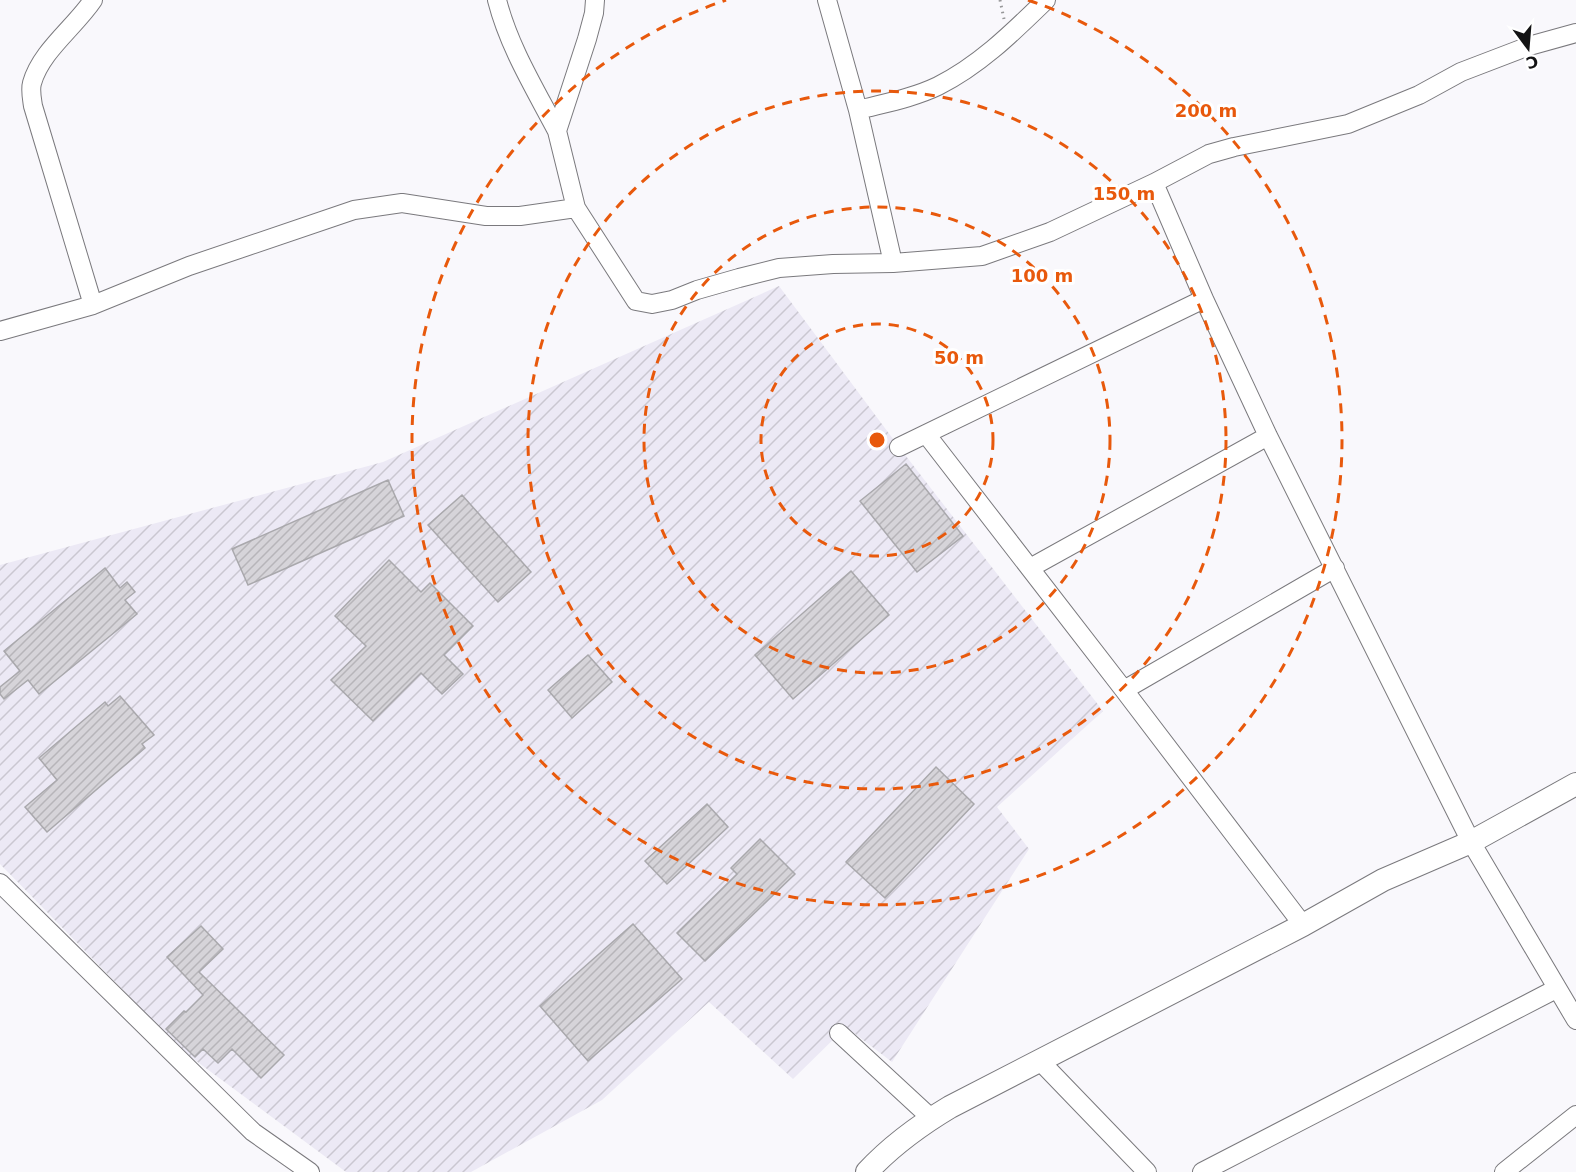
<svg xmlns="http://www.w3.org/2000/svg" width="1576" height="1172" font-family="'DejaVu Sans',sans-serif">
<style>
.industrial{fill:url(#industrial-furrows)}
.building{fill:url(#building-hatch);stroke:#a9a8ac;stroke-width:1.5}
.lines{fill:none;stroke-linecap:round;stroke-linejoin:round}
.minor-casing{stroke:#7a797d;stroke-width:20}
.major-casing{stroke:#7a797d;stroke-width:24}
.path{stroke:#969698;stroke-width:3;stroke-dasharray:1.5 4.5;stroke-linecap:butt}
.minor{stroke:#fff;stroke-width:18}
.major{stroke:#fff;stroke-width:22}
.ring{fill:none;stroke:#e8590c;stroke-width:3;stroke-dasharray:10 8}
.centre{fill:#e8590c;stroke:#fff;stroke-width:3}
.ring-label{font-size:18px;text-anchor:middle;font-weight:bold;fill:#e8590c;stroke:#fff;stroke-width:6;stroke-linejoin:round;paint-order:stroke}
</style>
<defs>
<pattern id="industrial-furrows" width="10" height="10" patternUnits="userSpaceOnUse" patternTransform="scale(1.5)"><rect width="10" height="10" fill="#ece9f5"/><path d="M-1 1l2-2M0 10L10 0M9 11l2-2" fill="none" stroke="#cac7d1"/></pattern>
<pattern id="building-hatch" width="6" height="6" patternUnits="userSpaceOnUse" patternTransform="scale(1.5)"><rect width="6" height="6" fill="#d6d4d9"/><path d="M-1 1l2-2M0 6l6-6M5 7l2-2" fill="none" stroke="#b7b5b9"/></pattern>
</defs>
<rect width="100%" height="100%" fill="#f9f8fc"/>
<path class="industrial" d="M779 286 899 447 1103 711 997 807 1029 849 892 1062 846 1027 793 1079 709 1002 602 1100 471 1172H346L184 1052 0 864V565L383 462Z"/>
<path class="building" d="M906 464 963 536 917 572 860 501Z
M388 480 404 516 248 585 232 549Z
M462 495 531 572 498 602 428 525Z
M389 560 421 592 430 583 473 626 444 655 463 674 442 694 421 673 373 721 331 680 366 646 335 616Z
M105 568 120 588 127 582 135 592 125 600 137 614 39 694 28 680 4 699 0 694V687L20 671 4 651Z
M851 571 889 615 793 699 755 655Z
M588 655 612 682 572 718 548 690Z
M120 696 154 735 142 744 145 748 47 832 25 807 57 780 39 758 105 702 108 706Z
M936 767 974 804 885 898 846 862Z
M707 804 728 827 667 884 645 861Z
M760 839 795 874 705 961 677 933 737 874 731 868Z
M633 924 682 979 588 1061 540 1006Z
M201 926 223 949 199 972 284 1055 261 1078 232 1049 218 1063 203 1049 195 1057 166 1029 184 1011 186 1012 203 995 167 957Z"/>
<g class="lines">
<defs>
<path id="minor" d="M93 0C75 27 41 51 32 83 30 90 32 99 33 106L93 305
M497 0C509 47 535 89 557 131
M827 0 858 110 893 263
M858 110C885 103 913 98 938 86 980 65 1013 32 1046 0
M1154 183 1204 299 1268 436 1471 842 1576 1020
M576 208 557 131 587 39 594 13 595 0
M0 331 93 305 189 266 354 210 402 203 486 216H520L576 208 636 301 652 304 672 300 697 290 739 278 779 268 833 264 893 263 982 256 1050 232 1154 183 1209 154 1234 147 1348 124 1419 95 1461 72 1529 46 1576 33
M926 434 1124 690 1303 925
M899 447 1204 299
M1030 568 1268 436
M1124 690 1335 568
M0 883 253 1132 310 1172
M839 1033 931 1118
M1040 1061 1147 1172
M1202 1172 1556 989
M1504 1172 1576 1115"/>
<path id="major" d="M867 1172C891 1146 920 1125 950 1107L1303 925 1383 880 1471 842 1576 784"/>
</defs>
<use href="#minor" class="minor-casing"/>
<use href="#major" class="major-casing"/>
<path class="path" d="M1000 0 1004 19"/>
<use href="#minor" class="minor"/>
<use href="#major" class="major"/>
</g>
<g class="ring">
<circle cx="877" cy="440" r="116"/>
<circle cx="877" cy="440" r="233"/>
<circle cx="877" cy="440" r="349"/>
<path d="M1028 0A465 465 0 1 1 726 0"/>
</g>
<circle cx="877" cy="440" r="9" class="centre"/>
<g class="ring-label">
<text x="1206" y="117">200 m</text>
<text x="1124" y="200">150 m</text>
<text x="1042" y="282">100 m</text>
<text x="959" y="364">50 m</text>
</g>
<g transform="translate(1528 48) rotate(164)" stroke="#ffffff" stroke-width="4.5" paint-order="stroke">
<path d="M0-4.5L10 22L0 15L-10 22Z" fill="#131314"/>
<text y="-9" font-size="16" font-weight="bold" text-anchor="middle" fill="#131314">С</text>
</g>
</svg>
